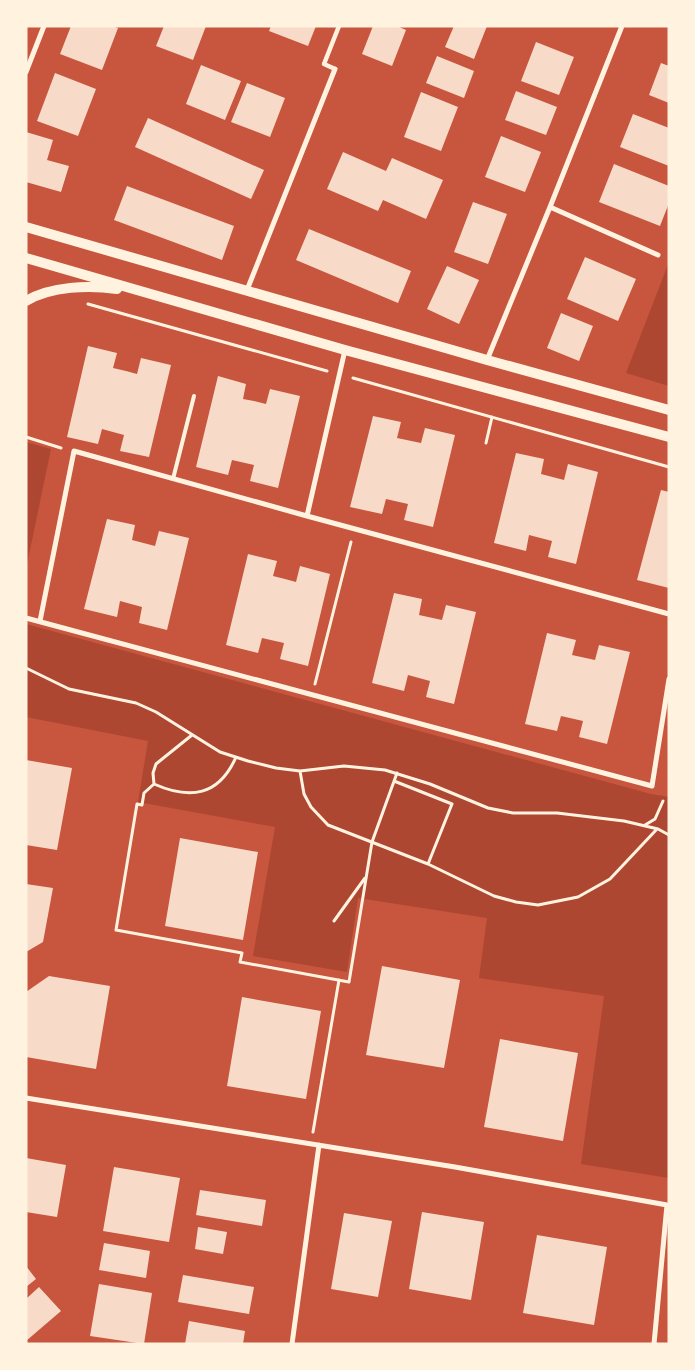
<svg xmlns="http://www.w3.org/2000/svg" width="695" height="1370" font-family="'Sofia Sans Condensed',sans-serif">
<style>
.green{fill:#ae4732}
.building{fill:#f7dbc8}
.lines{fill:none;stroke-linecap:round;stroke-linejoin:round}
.path{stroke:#fff3e0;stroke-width:3}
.service{stroke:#fff3e0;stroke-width:4}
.pedestrian{stroke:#fff3e0;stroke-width:4.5}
.minor{stroke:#fff3e0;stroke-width:5}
.secondary{stroke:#fff3e0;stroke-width:10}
</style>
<rect width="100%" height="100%" fill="#c8553d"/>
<path class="green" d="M669 262V386L626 373Z
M26 442 51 449 26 569Z
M26 624 651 794 669 797V1178L581 1164 604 996 479 978 487 918 358 898 347 972 253 956 275 827 138 802 148 741 26 717Z"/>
<path class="building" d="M71 26H112L118 28 102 70 60 54Z
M164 26H206L193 60 156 46Z
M271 26H316L308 46 269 31Z
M373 26H397L406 30 392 66 362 54Z
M454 26H487L474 59 445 47Z
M536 42 574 57 559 95 521 81Z
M437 56 474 71 464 98 426 83Z
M661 63 669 66V103L649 95Z
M201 65 241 81 225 120 186 104Z
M55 73 96 89 78 136 37 121Z
M247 83 285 98 270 137 231 122Z
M516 91 557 107 546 135 505 120Z
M421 92 458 107 441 151 404 137Z
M633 114 669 128V166L620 147Z
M148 118 264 170 251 199 135 147Z
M26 132 53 140 47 160 69 166 61 192 26 182Z
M501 136 541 152 525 192 485 177Z
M343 152 386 171 392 158 443 180 426 219 383 200 378 211 327 189Z
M614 164 669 186V203L660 226 599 202Z
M127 186 234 226 222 260 114 220Z
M473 202 507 214 488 264 454 252Z
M309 229 411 271 398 303 296 260Z
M585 257 636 279 618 321 567 299Z
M447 266 479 280 459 324 427 309Z
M561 313 593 326 579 361 547 348Z
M88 346 117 353 113 368 126 371 137 374 141 358 171 365 149 457 120 451 124 435 102 429 98 444 67 437Z
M218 376 246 384 243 399 254 401 266 404 270 389 300 396 278 488 250 481 254 465 232 460 228 475 196 467Z
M373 416 401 422 397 438 421 443 425 428 455 435 433 527 404 520 408 504 386 499 382 514 350 507Z
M516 453 544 459 541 474 564 480 568 464 598 472 576 564 548 557 552 541 529 535 526 551 494 543Z
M661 490 669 492V588L637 580Z
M107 519 135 525 132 540 155 546 159 531 189 538 167 630 139 623 142 607 120 601 117 617 84 609Z
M248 554 277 561 273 576 285 579 296 582 300 566 330 574 308 666 280 659 284 643 262 638 258 653 226 645Z
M394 593 422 599 419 615 442 620 446 605 476 612 454 704 426 697 430 681 408 675 404 691 372 683Z
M547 633 576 640 572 655 595 660 599 645 630 652 607 744 579 737 583 721 561 716 557 731 525 724Z
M26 760 72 768 57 850 26 845Z
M180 838 258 852 243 940 165 926Z
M26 884 53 888 43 942 26 952Z
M382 966 460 980 444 1068 366 1055Z
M49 976 110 986 96 1069 26 1057V992Z
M242 997 321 1011 306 1099 227 1086Z
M500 1039 578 1053 563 1141 484 1127Z
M26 1158 66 1165 57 1217 26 1212Z
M114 1167 180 1178 169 1242 103 1231Z
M200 1190 266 1200 262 1226 196 1215Z
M422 1212 484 1222 471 1300 409 1289Z
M344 1213 392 1221 378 1297 331 1289Z
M198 1227 227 1232 223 1254 195 1249Z
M537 1235 607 1247 594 1325 523 1313Z
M104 1243 150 1251 146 1278 99 1270Z
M26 1266 36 1279 26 1287Z
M183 1275 254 1287 249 1314 178 1302Z
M99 1284 152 1293 144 1344 90 1336Z
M39 1287 61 1311 26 1341V1299Z
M189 1321 245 1331 243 1344H185Z"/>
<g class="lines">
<path class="path" d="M88 304 327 371
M353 378 669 467
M26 437 61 448
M486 443 492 417
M26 668 69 689 136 703 156 712 220 752 248 761 276 768 300 771 344 766 385 770 430 784 488 808 513 813H557L624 821 658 829 669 835
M315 684 351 542
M192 735 156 764 153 773 154 784C190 800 219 796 236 757
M300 771 304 794 311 807 328 825 428 864 494 896 516 902 538 905 578 897 610 879 657 829
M394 781 452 804 428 864
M154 784 144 793 142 805 137 804 116 930 242 953 240 962 349 982 372 842 397 773
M645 825 655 819 663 801
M334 921 365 878
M313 1132 339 980"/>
<path class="service" d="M173 479 194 396"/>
<path class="pedestrian" d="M335 69 324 64 339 26"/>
<path class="minor" d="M26 72 44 26
M550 207 658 255
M247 290 335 69
M487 360 550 207 622 26
M307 516 345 350
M26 618 652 786 669 679
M40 621 74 451 307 516 669 614
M26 1098 455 1167 667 1205 654 1344
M292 1344 319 1145"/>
<path class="secondary" d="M26 227 487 360 669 410
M26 258 345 350 669 437
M26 301C51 286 89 285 117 289"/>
</g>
<rect width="695" height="1370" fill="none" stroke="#fff3e0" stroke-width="55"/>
</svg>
